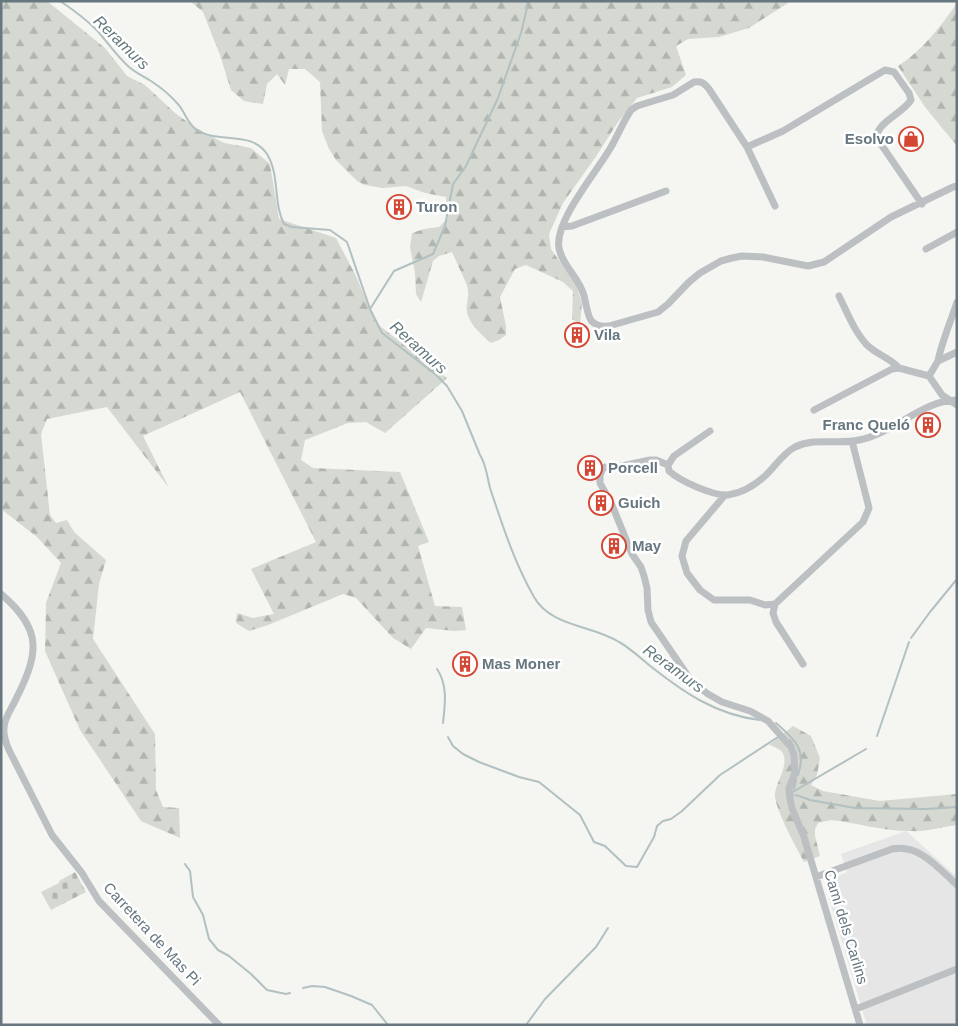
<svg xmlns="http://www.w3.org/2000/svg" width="958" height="1026" font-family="Arial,sans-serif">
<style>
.built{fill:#e5e6e5}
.forest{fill:url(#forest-firs)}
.cemetery{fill:url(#cemetery-stones)}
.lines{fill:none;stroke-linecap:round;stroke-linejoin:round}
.stream{stroke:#b2c0c2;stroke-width:2}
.minor{stroke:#bcc0c3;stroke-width:7}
.labels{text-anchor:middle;stroke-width:5;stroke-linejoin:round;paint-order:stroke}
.poi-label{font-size:15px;font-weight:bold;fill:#667780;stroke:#fff;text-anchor:start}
.street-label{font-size:15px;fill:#667780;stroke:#fff}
.water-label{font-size:16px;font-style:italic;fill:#62797d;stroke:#fff}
</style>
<defs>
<pattern id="forest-firs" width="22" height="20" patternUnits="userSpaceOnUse" patternTransform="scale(1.25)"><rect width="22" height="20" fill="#d5d9d1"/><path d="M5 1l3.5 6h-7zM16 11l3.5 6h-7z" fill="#b1b5af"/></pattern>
<pattern id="cemetery-stones" width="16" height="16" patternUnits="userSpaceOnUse" patternTransform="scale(1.25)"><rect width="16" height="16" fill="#d5d9d1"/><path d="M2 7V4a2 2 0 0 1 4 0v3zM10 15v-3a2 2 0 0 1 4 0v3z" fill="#b1b5af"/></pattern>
</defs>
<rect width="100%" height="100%" fill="#f5f5f2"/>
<path class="built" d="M906 831 955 875H957V1025H867L829 899 831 884 838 876 847 872 841 854Z"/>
<path class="forest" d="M1 1H47L105 48 127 76 145 85 175 113 196 128 224 143 251 148 270 164 279 219 336 238 356 276 376 323 447 378 385 433 366 422 348 423 305 440 301 460 313 468 400 472 429 542 418 546 435 606 462 607 466 630 455 631 426 628 411 649 393 638 356 598 343 594 268 625 249 631 236 623 237 613 253 618 274 614 251 569 316 542 240 392 143 436 169 488 107 407 47 419 41 434 50 515 56 523 67 520 74 532 106 560 99 584 93 639 155 734 156 790 163 807 179 808 180 838 141 821 80 730 45 651 46 603 61 563 37 537 1 509Z
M190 1H791L749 28 719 37 688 39 676 46 686 75 672 87 637 98 618 122 595 158 563 203 549 234 551 249 576 285 582 303 580 324 572 319 573 291 563 282 526 265 515 269 500 297 506 326V335L499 340 491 343C480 333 464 320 467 304 468 297 469 293 467 285 462 274 457 263 452 252L439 256 433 261 421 302 416 294 415 273 410 247 412 233 424 229 439 227 448 218 446 197 425 193 406 186 382 188 365 185 357 181 336 160 329 149 322 131 320 82 305 69H289L285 85 277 74 267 84 263 104 244 101 231 90 220 55 203 12Z
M957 3V146L925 107 898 66C922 51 941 26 957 3Z
M793 726 811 736 820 758 817 775 811 785 823 791 880 801 957 794V825C941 827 926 832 910 831 883 831 857 823 831 820L818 823 815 829V836L820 856 804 862C797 848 774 808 775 794 776 782 787 769 784 756 782 749 775 747 769 745Z"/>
<path class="cemetery" d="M75 872 86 892 51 910 41 892 59 883V881Z"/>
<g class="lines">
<path class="stream" d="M60 1C75 11 90 22 101 35 110 46 118 57 129 67 136 73 143 76 151 81 160 87 170 95 177 103 185 111 187 124 197 130 218 144 251 130 267 154 280 175 273 203 284 224L292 227 330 230 347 242 370 309 382 333 435 374 447 386 462 411 480 455C487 466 487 479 491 491 503 527 515 564 534 597 551 627 592 625 619 642 630 648 639 657 649 665 683 692 716 715 760 720
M370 309 394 271 433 254 445 226 453 184 466 166 498 98 521 33 527 8V1
M911 638 930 612 957 579
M437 669C448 685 445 705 443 723
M776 723C794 739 807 749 798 775
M877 736 909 642
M448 737 453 746 463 754 479 762 519 777 539 782 580 815 594 842 605 846 626 866 637 867 654 837 657 826 663 821 671 819 682 811 720 775 778 737
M794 789 796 780
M791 793 866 749
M796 795 810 800 855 808 926 809 957 807
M185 864 190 871 193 897 203 915 209 939 218 950 229 956 251 974 267 990 286 994 290 993
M303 988 312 986 325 987 351 996 372 1005 388 1025
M526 1025 545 999 596 947 608 928"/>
<path class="minor" d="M747 147 775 206
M922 204 876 137C880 120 902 114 911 100L909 93 894 72 885 70 783 131 747 147 709 89C704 83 702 81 694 82L673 95 637 106 631 110C623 122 618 135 611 147 597 172 554 221 559 248 562 266 580 278 584 296 589 313 586 328 609 326L658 312 668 304 689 282 700 273 721 261 732 258 742 256 763 257 808 266 824 262 891 217 953 187 957 186
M562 227 572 226 666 191
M926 249 957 232
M839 296C847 312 854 331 867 345 876 354 890 358 899 368
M957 352 938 361 929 376 942 395 957 405
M938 361C942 341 951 321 957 302
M814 410 892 369 899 368 929 376
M668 465 674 456 710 431
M725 495 686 541 682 556 687 573 700 590 714 600H750L765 605 775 604 863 522 869 508 852 441
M1 594C43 630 39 653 16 699 12 708 4 718 4 728 3 736 6 743 9 750L52 835 82 873 99 901 219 1025
M775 604 773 613 776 622 803 664
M816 877 892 849C920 844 938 868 957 885
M856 1009 957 969
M860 1025 804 837 792 808 790 798 789 788 795 773 794 755 791 747 768 721 750 711 722 702 708 694 697 686 688 676 651 622 648 610 647 588 644 576 641 567 632 554 612 505 600 483V476L602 470 605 467H617L650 460H656L668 465 669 471C680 481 713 496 728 495 741 493 755 485 765 476 776 466 782 454 795 447 816 437 838 445 859 440 892 434 925 399 957 400"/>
</g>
<defs>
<symbol id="shop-ring" viewBox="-11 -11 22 22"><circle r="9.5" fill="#fff" stroke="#d44733" stroke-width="1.5"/><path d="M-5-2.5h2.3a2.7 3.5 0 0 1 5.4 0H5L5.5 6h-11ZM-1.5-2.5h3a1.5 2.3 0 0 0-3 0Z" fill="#d44733"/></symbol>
<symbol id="building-ring" viewBox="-11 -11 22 22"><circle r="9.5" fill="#fff" stroke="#d44733" stroke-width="1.5"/><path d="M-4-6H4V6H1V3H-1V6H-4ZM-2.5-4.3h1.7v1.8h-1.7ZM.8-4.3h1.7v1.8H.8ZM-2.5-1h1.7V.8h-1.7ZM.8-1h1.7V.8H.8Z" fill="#d44733"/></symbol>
</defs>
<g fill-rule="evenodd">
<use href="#shop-ring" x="897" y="125" width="28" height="28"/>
<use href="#building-ring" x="385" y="193" width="28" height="28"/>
<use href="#building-ring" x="563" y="321" width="28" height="28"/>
<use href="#building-ring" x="914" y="411" width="28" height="28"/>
<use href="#building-ring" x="576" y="454" width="28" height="28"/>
<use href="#building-ring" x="587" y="489" width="28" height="28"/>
<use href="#building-ring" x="600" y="532" width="28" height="28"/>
<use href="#building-ring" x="451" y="650" width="28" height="28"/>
</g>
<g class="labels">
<g class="poi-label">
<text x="894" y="144" text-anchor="end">Esolvo</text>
<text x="416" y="212">Turon</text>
<text x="594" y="340">Vila</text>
<text x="910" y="430" text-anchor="end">Franc Queló</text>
<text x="608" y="473">Porcell</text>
<text x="618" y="508">Guich</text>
<text x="632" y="551">May</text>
<text x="482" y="669">Mas Moner</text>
</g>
<g class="street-label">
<text transform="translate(846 927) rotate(73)" y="5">Camí dels Carlins</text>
<text transform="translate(152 934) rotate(47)" y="5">Carretera de Mas Pi</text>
</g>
<g class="water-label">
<text transform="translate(122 42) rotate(44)" y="6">Reramurs</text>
<text transform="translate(419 347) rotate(42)" y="6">Reramurs</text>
<text transform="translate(674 668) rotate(36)" y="6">Reramurs</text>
</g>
</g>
<rect width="958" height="1026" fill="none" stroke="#667780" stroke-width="5"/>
</svg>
